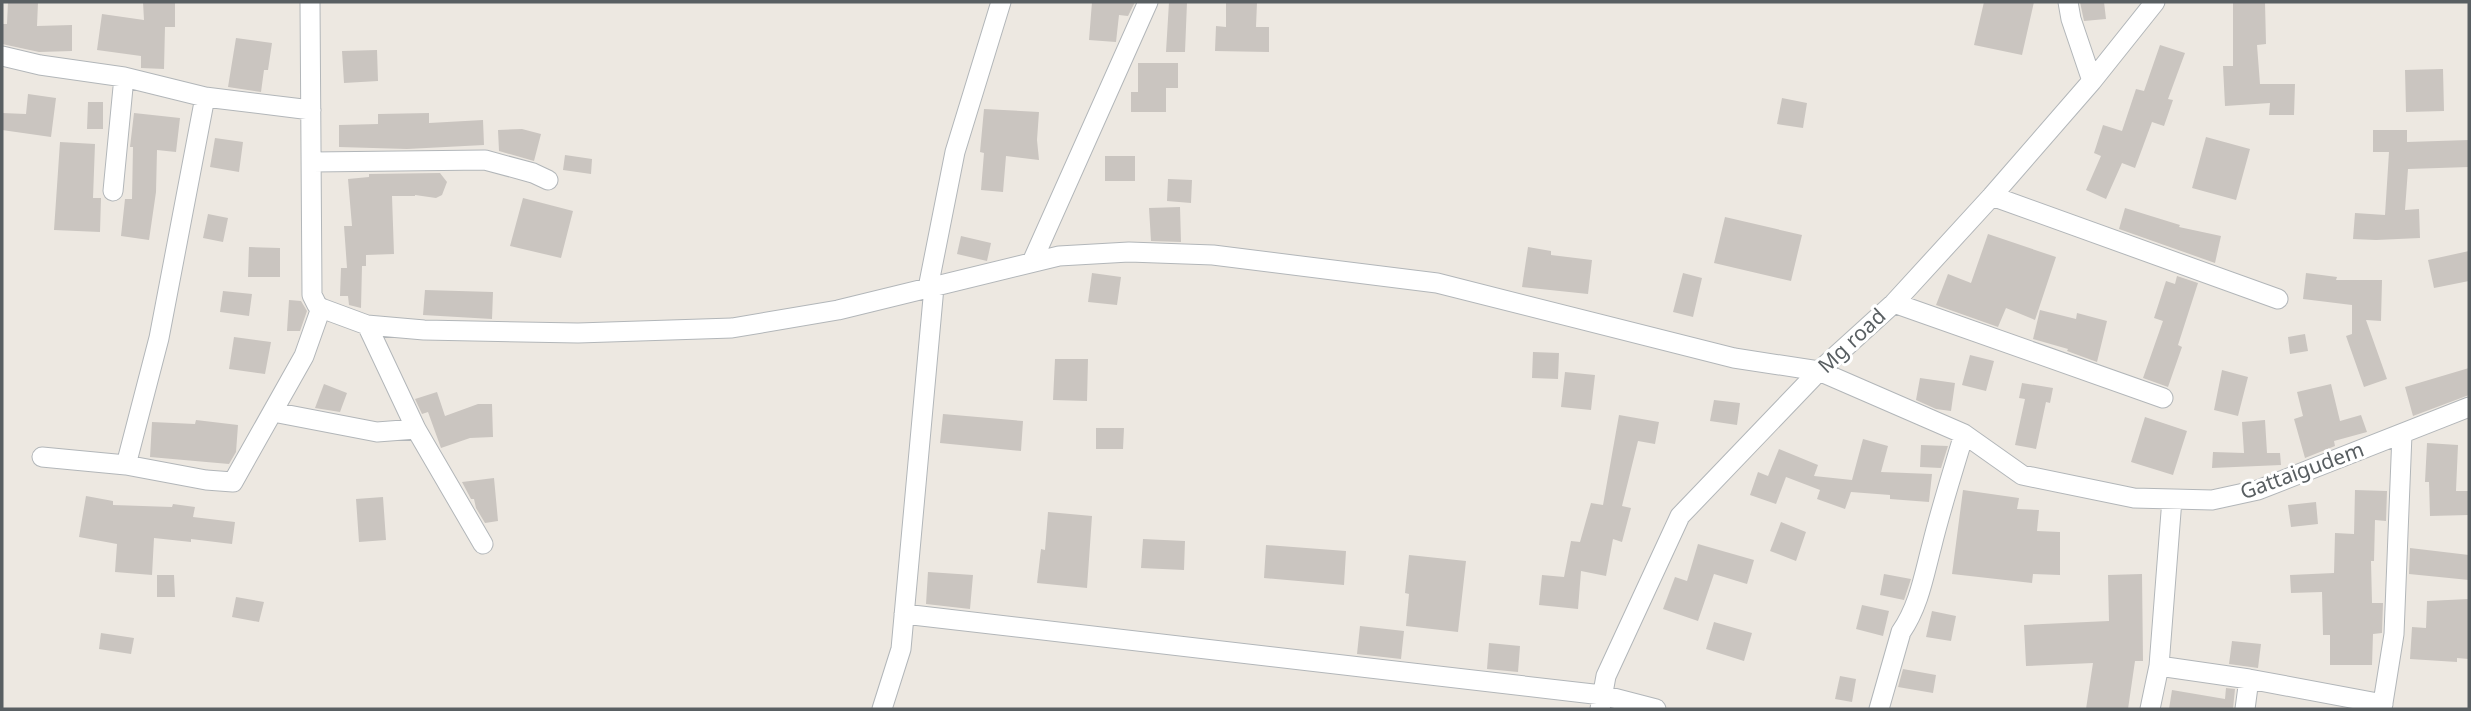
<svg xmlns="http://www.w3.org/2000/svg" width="2471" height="711" font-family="'Noto Sans',sans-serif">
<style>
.building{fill:#cac5c0}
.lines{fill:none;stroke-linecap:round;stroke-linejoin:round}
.minor-casing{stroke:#b2b6b9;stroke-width:21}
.minor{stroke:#fff;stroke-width:19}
.labels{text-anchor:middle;stroke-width:6;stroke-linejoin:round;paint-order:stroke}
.street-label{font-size:21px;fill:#595f62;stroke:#fff}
</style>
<rect width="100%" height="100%" fill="#ede8e1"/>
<path class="building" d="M8 2H38L37 26 72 25V51L39 52 2 44V24H7Z
M143 2H175V27H165L164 69 141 68V56L97 50 102 14 144 20Z
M1092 2H1135L1128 16 1119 15 1116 42 1089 40Z
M1169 2H1187L1185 52H1166Z
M1226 2H1257L1256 27H1269V52L1215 51 1216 26 1226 27Z
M1984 2H2034L2022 55 1974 45Z
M2080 2H2104L2106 19 2084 21Z
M2233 2H2265L2266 44 2257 45 2260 84H2295L2294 115H2269L2270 103 2225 106 2223 66H2233Z
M236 38 272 43 268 70H264L261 92 228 87Z
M2160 45 2185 53 2168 99 2173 100 2164 126 2152 122 2135 168 2122 163 2106 199 2086 190 2101 156 2094 153 2103 125 2122 131 2136 89 2144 91Z
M377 50 378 81 344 83 342 51Z
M1138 63H1178V88H1166V112H1131V92H1138Z
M2443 69 2444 111 2406 112 2405 70Z
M28 94 56 98 51 137 2 130V113L26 114Z
M1782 98 1807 103 1803 128 1777 124Z
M88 102H103V129H87Z
M984 109 1039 112 1037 140 1039 160 1006 156 1003 192 981 190 984 153 980 152Z
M134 113 180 118 176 152 157 150 156 192 149 240 121 236 125 199H132L133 147H130Z
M429 113V123L483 120 484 145 407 149 339 147V125L378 124V114Z
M522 129 541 134 534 161 499 151 498 130Z
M2373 130H2407V142L2469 140V167L2408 169 2405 210 2419 209 2420 238 2376 240 2353 239 2355 213 2385 215 2389 152H2373Z
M2206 137 2250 149 2236 200 2192 188Z
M215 138 243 142 239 172 210 167Z
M60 142 95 144 93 198H101L100 232 54 230Z
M565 155 592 159 591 174 563 170Z
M1105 156H1135V181H1105Z
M440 173 447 182 442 195 436 198 415 195V196H392L394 254 366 255V266H362L361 308 349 305 348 296H340L341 268H347L344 226H352L348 179 369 177V174Z
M1168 179 1192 180 1191 203 1167 201Z
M523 198 573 211 561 258 510 246Z
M1180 207 1181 242 1151 241 1149 208Z
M2125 208 2180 225 2179 227 2221 236 2215 263 2119 229Z
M208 214 228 218 223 242 203 238Z
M1725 217 1802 235 1791 281 1714 263Z
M1988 234 2056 257 2035 320 2006 308 1998 327 1936 305 1948 274 1971 283Z
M961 236 991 243 987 261 957 254Z
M249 247 280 248V277H248Z
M1528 247 1551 251V255L1592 260 1588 294 1522 287Z
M2469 251V281L2434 288 2428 260Z
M1092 273 1121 277 1117 305 1088 302Z
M1683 273 1702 278 1693 317 1673 312Z
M2306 273 2337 277 2336 280H2382L2381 321 2366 320 2387 379 2364 387 2346 336 2352 334V305L2303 299Z
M2177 276 2198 283 2178 345 2182 347 2168 387 2143 378 2163 321 2154 318 2166 281 2175 284Z
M425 290 493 292 492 319 423 315Z
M223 291 252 294 249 316 220 312Z
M289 300 301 301 307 311 300 331H287Z
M2040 310 2076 319 2077 313 2107 321 2097 362 2067 351 2068 349 2033 339Z
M2305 334 2308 351 2290 354 2288 337Z
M234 337 271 342 265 374 229 369Z
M1533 352 1559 353 1558 379 1532 378Z
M1970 355 1994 361 1986 391 1962 385Z
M1055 359H1088L1087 401 1053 400Z
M2469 368V395L2413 416 2405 387Z
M2222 370 2248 377 2238 416 2214 410Z
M1565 372 1595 375 1591 410 1561 407Z
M1920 378 1955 383 1951 411 1936 409 1916 400Z
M2022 383 2053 388 2050 403 2046 402 2036 449 2015 445 2025 399 2019 398Z
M324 384 347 393 340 412 315 408Z
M2331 384 2340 421 2361 415 2367 432 2334 441 2335 446 2305 458 2294 419 2303 416 2297 392Z
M437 392 445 416 478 404H492L493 437 470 438 441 448 428 412 422 414 415 399Z
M1714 400 1740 403 1737 425 1710 421Z
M943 414 1023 421 1021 451 940 443Z
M1619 415 1659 422 1655 444 1638 441 1622 506 1631 508 1622 542 1613 539 1606 576 1581 571 1578 609 1539 605 1542 575 1564 577 1571 541 1580 542 1591 503 1603 505Z
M2145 417 2187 431 2173 475 2131 462Z
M196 420 238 425 236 452 229 464 150 457 152 422 195 424Z
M2265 420 2267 453H2280L2281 465 2212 468 2213 452 2244 453 2242 422Z
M1096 428H1124L1123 449H1096Z
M1863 439 1888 446 1881 472 1932 474 1929 502 1890 499V495L1851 492 1845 509 1817 499 1820 490 1786 477 1776 504 1750 495 1758 472 1768 476 1779 449 1818 465 1814 476 1852 480Z
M2427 443 2458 445 2456 491H2469V515L2430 516 2429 482H2425Z
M1921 445 1948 446 1941 468 1920 467Z
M494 478 498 521 485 523 476 508 474 499H471L462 482Z
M1963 490 2019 498 2017 509 2039 510 2037 531 2060 532V575L2033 574 2032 583 1952 574Z
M2355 490 2387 491 2386 521 2375 520 2374 561H2371L2372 603H2383L2382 633 2373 634 2372 665H2330V635H2323L2322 592 2291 593 2290 575 2334 573 2335 533 2354 534Z
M86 496 113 501V505L172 507 173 504 195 507 193 517 235 522 232 544 191 539V542L154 538 152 575 115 572 117 544 79 537Z
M383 497 386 540 359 542 356 499Z
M2316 502 2318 524 2291 527 2288 505Z
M1048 512 1092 516 1087 588 1037 583 1041 549 1045 550Z
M1781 522 1806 532 1796 561 1770 551Z
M1143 539 1185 541 1184 570 1141 568Z
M1698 544 1754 560 1747 584 1714 574 1698 621 1663 609 1675 577 1687 581Z
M1266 545 1346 551 1344 585 1264 578Z
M2410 548 2469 555V580L2409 574Z
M1409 555 1466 561 1458 632 1406 626 1409 594 1405 593Z
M928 572 973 575 970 609 926 604Z
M1884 574 1911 579 1904 600 1880 595Z
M2142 574 2143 661H2135L2128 709H2086L2093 663 2026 666 2024 625 2109 621 2108 575Z
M157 575H174L175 597H157Z
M236 597 264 602 259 622 232 617Z
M2469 599V659L2457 658V662L2410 659 2412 627 2426 628 2427 601Z
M1862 605 1889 611 1883 636 1856 629Z
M1932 611 1956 616 1951 641 1926 637Z
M1714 622 1752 633 1744 661 1706 649Z
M1360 626 1404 631 1401 659 1357 654Z
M101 633 134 638 131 654 99 649Z
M2232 641 2261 644 2258 668 2229 664Z
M1489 643 1520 646 1518 672 1487 669Z
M1903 669 1936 675 1933 693 1898 687Z
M1840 676 1856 679 1852 702 1835 699Z
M2226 688 2235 689 2233 709H2169L2172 690 2225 699Z"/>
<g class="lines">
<defs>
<path id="minor" d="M310 2 312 295 317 305 321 308 367 325 424 330 578 333 732 328 838 310 1059 256 1129 252 1213 255 1437 283 1734 358 1819 371 1964 434 2022 475 2134 498 2212 500 2258 490 2469 407
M2068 2 2071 19 2092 81
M2 56 40 65 124 77 205 97 311 110
M313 162 485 160 533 173 548 180
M113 191 124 77
M1992 196 2278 299
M1032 262 1148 2
M928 288 955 152 1001 2
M1894 303 2163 398
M367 325 416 429 483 544
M273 412 377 432 416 429
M42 457 126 465 206 480 233 482 304 356 321 308
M126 465 159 338 205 97
M904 614 1602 695 1656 709
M2159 666 2249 679 2383 704
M882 709 901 649 934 287
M1600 709 1606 676 1680 516 1819 371 1894 303 1992 196 2092 81 2155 2
M1879 709 1901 632C1919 606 1924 575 1932 545 1941 508 1953 471 1964 434
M2150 709 2159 666 2172 499
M2245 709 2249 679
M2382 709 2394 634 2402 434"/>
</defs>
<use href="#minor" class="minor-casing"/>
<use href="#minor" class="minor"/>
</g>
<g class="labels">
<g class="street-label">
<text transform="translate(1852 341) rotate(-43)" y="7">Mg road</text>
<text transform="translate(2302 471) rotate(-20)" y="7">Gattaigudem</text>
</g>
</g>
<rect width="2471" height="711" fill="none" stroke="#595f62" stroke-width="7"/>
</svg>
